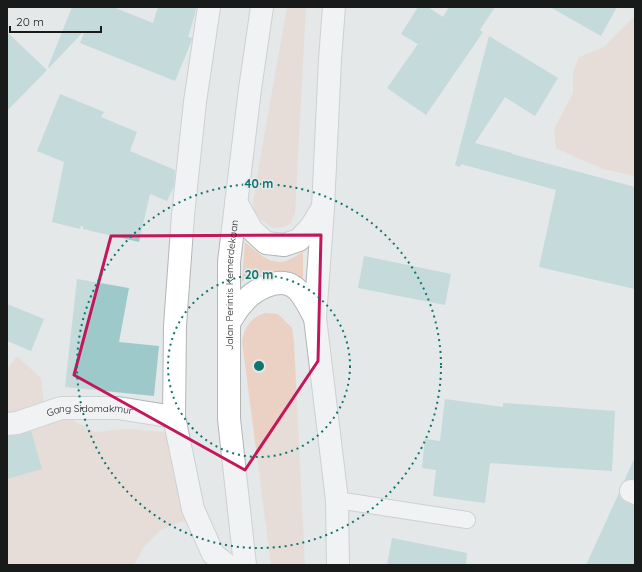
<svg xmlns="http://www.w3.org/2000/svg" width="642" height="572" font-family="Quicksand,sans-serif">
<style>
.green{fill:#ead1c4}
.building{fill:#9dc9cb}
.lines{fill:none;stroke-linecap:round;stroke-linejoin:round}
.lane-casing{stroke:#b2b6b6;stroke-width:18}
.street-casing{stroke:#b2b6b6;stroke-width:24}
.highway-casing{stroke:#b2b6b6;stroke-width:24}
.lane{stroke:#fff;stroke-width:16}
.street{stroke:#fff;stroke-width:22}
.highway{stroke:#fff;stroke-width:22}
.marked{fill:none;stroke:#c2185b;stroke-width:3;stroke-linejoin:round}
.ring{fill:none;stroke:#0f766e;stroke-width:2;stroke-dasharray:2 4}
.labels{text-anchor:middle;stroke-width:3.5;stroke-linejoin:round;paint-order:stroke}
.street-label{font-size:10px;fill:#191a1a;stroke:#e4e8e9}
.centre{fill:#0f766e;stroke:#e4e8e9;stroke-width:2}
.ring-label{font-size:12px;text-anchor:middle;font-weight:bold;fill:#0f766e;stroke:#e4e8e9;stroke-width:3.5;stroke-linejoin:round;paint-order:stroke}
</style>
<rect width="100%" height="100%" fill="#e4e8e9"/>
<path class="green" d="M287 7H306L295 213 291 223 284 227 273 228C264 222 254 216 253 204 253 199 255 193 255 188Z
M635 16V176L603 169 575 157 556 148 554 129 573 93V72L579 57 604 47Z
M245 242C256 251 270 266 286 261 292 259 297 255 303 252V282L285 273 272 272 258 273 250 276 242 282Z
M265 313 278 314 292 328 294 342 305 565H271L242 341C245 326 251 318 265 313Z
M17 356 41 378 44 402 62 415 96 432 125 429 166 432 191 518 161 530 144 547 134 565H7V370Z"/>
<path class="building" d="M72 7H113L153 23 158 7H196L195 14 188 37 192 38V40L175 81 80 43 85 30 49 68 48 67Z
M418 7H428L443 17 449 7H495L480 30 483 32 426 115 387 88 418 44 401 34Z
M550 7H617L601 36Z
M7 32 47 70 7 111Z
M489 36 558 78 535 116 505 97 475 143 512 153V154L635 187V289L539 267 556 190 461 164 460 167 455 165Z
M60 94 104 112 101 117 137 132 130 151 175 170 174 186 167 201 150 194 139 242 83 229V226H81L80 229 52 222 64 162 37 151Z
M364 256 451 274 445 305 358 288Z
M77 279 129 288 119 342 159 346 154 396 65 387Z
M7 304 44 319 31 351 7 341Z
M445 399 503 407V403L615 411 612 471 490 463 485 503 433 496 436 470 422 468 425 439 440 441Z
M31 431 42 469 7 479V436L18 435Z
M635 457V479H630L624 481Z
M619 493 621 498 625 502 635 505V565H586Z
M392 538 467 553 466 565H387Z"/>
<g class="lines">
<defs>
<path id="lane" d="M337 500 467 520"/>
<g id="street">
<path d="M209 7 195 102 183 215 175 326 174 417 193 509 213 554 227 565"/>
<path id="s1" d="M7 424 17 423 61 408H118L174 417"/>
<path d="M631 491 635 493"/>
</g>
<g id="highway">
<path d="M334 7 330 59 323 208 315 318 337 500 338 565"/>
<path d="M236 202 252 230 266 243 284 245 299 240 311 227 322 209"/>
<path d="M229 323C233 317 237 309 243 303 253 290 279 276 294 287 303 293 310 309 315 318"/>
<path id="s2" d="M245 565 229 419V262L250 89 262 7"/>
</g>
</defs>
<use href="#lane" class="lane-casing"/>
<use href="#street" class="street-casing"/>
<use href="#highway" class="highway-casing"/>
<use href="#lane" class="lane"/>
<use href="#street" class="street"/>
<use href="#highway" class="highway"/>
</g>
<path d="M0 0H642V572H0ZM321 235 318 361 245 470 74 375 111 236Z" fill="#e4e8e9" fill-opacity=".55" fill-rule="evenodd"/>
<path class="marked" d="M321 235 318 361 245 470 74 375 111 236Z"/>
<g class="ring">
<circle cx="259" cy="366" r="91"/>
<circle cx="259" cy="366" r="182"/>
</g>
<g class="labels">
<g class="street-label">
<text dy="4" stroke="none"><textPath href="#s2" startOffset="281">Jalan Perintis Kemerdekaan</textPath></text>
<text dy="4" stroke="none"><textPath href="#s1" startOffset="85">Gang Sidomakmur</textPath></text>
</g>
</g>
<circle cx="259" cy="366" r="6" class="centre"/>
<g class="ring-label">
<text x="259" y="188">40 m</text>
<text x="259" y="279">20 m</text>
</g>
<rect width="642" height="572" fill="none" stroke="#191a1a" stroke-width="16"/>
<path d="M10 26v6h91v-6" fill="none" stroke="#191a1a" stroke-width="2"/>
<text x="16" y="26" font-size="12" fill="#191a1a" stroke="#e4e8e9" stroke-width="3" paint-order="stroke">20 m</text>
</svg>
